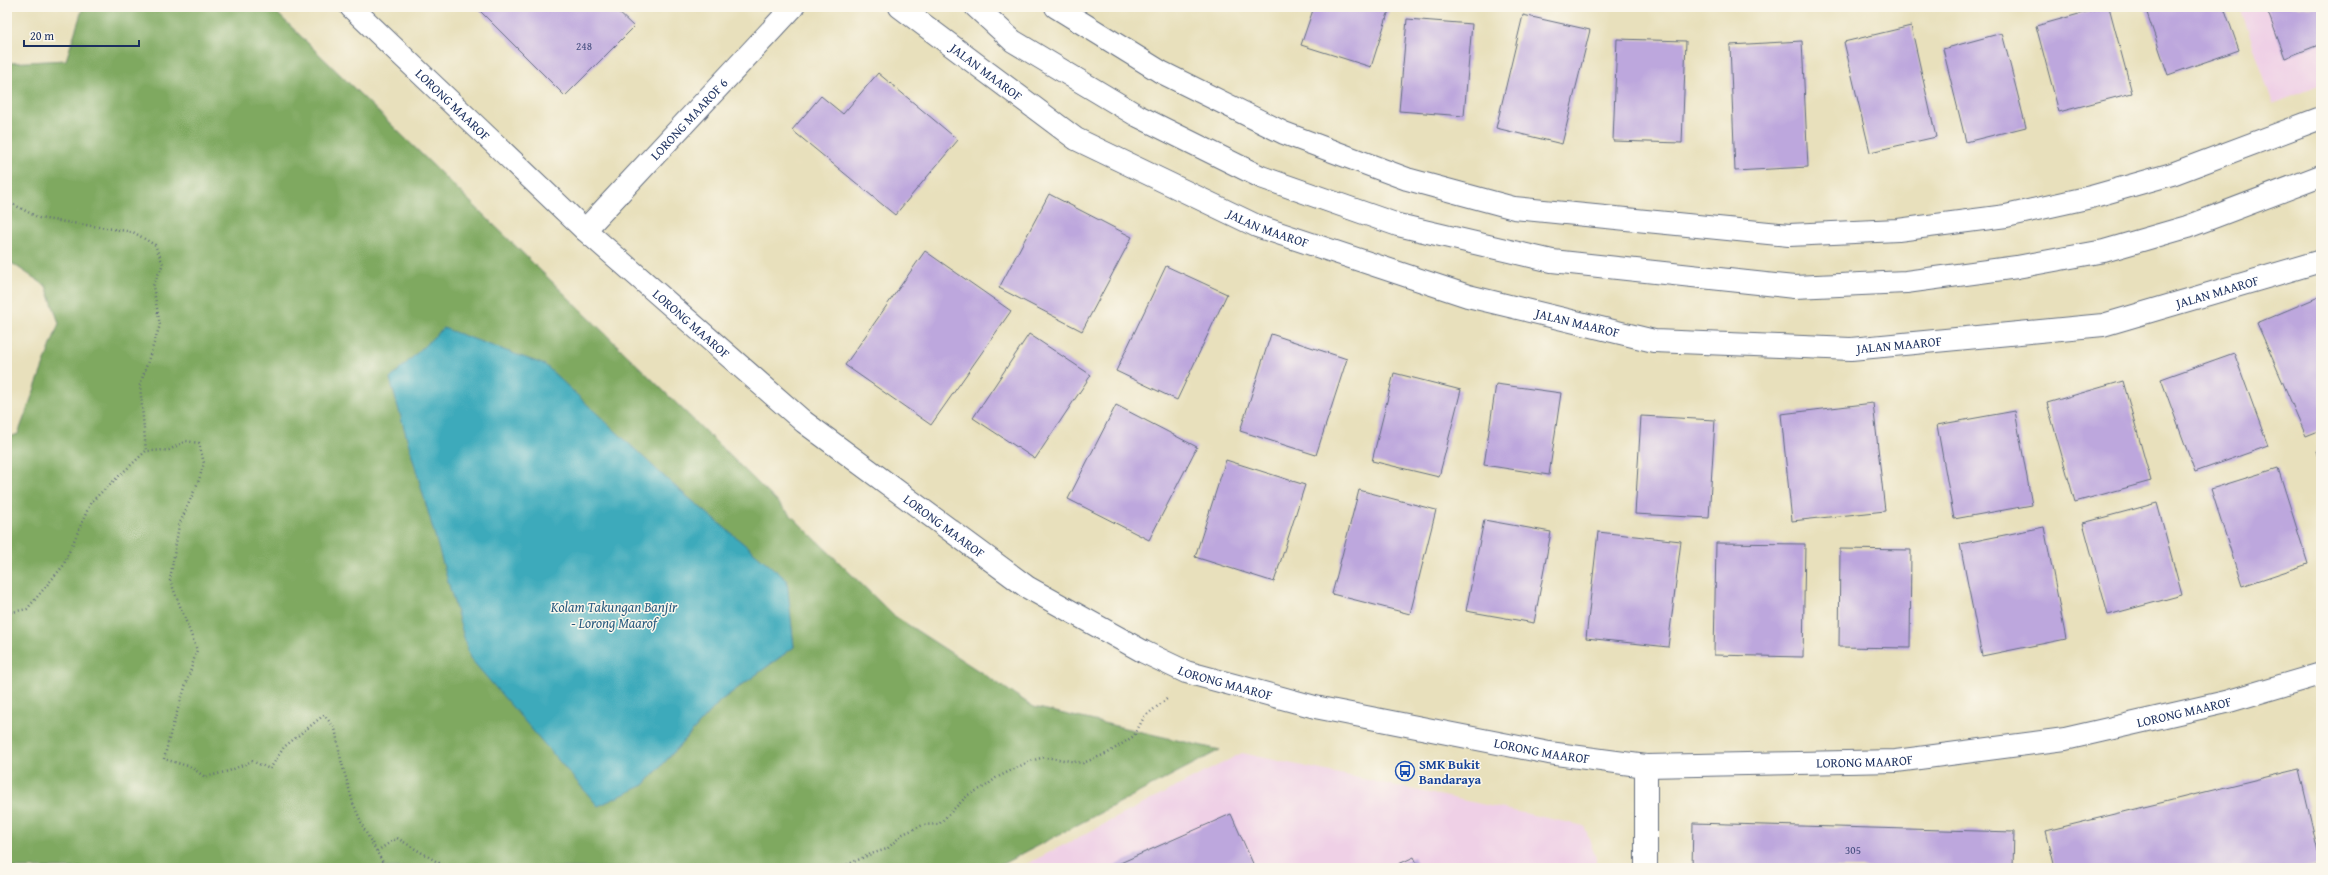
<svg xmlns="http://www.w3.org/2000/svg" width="2328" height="875" font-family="'Gentium Book Plus',serif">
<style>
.built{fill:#efd0e6}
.forest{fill:#7fa960;stroke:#4d6c5f;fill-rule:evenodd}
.water{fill:#3daabb;stroke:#2c6c8c}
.building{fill:#bda7dd}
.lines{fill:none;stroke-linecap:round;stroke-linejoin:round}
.street-casing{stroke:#636d7f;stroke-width:24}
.secondary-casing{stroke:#636d7f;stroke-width:24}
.path{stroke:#636d7f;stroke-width:2.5;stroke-dasharray:1 3;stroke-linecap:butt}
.street{stroke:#fff;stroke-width:22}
.secondary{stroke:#fff;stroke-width:22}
.labels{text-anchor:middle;stroke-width:3;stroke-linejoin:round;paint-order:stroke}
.number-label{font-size:11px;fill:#444d7e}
.street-label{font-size:13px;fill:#1b2f5e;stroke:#fbf7ec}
.transit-label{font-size:13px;font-weight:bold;fill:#164399;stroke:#fbf7ec;text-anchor:start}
.water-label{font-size:14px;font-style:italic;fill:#275a7f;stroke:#fbf7ec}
</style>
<rect width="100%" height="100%" fill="#fbf7ec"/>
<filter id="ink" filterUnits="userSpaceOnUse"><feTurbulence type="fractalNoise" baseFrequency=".025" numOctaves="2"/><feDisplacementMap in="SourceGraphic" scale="8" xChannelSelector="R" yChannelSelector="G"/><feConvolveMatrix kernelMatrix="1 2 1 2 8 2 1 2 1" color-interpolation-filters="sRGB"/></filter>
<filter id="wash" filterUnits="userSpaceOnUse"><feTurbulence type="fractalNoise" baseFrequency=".012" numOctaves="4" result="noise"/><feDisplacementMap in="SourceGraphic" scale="16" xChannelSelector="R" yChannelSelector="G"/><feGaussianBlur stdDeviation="0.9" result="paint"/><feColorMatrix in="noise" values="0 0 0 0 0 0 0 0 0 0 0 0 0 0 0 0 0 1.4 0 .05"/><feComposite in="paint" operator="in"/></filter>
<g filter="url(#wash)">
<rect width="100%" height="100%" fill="#e8e0bc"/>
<path class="built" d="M2240 7H2321V85L2273 104Z
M1242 753 1584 826 1596 858V868H1019Z"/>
<path class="forest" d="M83 7H271L893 615 1034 707 1220 750 995 868H7V438L18 434 59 323 46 286 7 260V63L66 60ZM671 483 786 580 794 647 720 701 644 785Z"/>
<path class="water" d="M443 328 545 365 671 483 787 580 794 647 720 701 644 785 598 806 470 658 390 379Z"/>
<g id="blocks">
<path class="building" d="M476 7H613L634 27 565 96Z
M1314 7H1390L1371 67 1301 45Z
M2104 7H2109L2132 93 2059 112 2036 26Z
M2145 7H2224L2239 50 2168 75Z
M2266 7H2321V44L2285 58Z
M1523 15 1590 30 1562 144 1496 128Z
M1407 19 1472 24 1464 116 1399 111Z
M1911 26 1936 137 1870 152 1844 42Z
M2002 33 2026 127 1966 142 1943 49Z
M1617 39 1686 41 1682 143 1613 141Z
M1802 41 1808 167 1735 171 1730 45Z
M878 73 958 140 895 215 792 130 821 96 843 114Z
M1049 194 1132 237 1082 331 999 288Z
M925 251 1011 311 931 425 845 365Z
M1166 266 1227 294 1177 400 1116 371Z
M2321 296V430L2306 436 2257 323Z
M1029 334 1091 375 1035 459 973 418Z
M1271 334 1347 359 1316 455 1240 431Z
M2234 353 2268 446 2195 472 2161 379Z
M1394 373 1461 390 1439 477 1372 461Z
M2123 381 2151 481 2075 502 2047 403Z
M1496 384 1561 393 1549 475 1484 465Z
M1873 403 1885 511 1792 521 1781 414Z
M1116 405 1197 447 1149 540 1068 499Z
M2015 411 2032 505 1954 519 1937 425Z
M1641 416 1715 420 1709 518 1635 514Z
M2321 451V464L2316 452Z
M1226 460 1305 485 1274 582 1195 557Z
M2278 468 2308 564 2242 586 2211 489Z
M1359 490 1436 510 1410 614 1332 594Z
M2157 503 2182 595 2108 615 2083 523Z
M1484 520 1551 532 1534 623 1466 611Z
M2044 527 2066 639 1982 656 1960 544Z
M1598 532 1681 541 1668 647 1586 638Z
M1716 543 1805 544 1803 657 1714 655Z
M1840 549 1911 550 1910 648 1839 647Z
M2299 769 2321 864 2304 868H2055L2046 831Z
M1231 814 1255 868H1109Z
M1693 823 2014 832 2013 868H1692Z
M1414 857 1419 868H1390Z"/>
</g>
</g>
<g filter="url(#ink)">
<use href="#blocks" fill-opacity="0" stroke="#636d7f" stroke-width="1"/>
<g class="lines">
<defs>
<g id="street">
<path id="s1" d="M351 7 585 230 804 422 1027 587 1144 652 1186 672 1315 707 1549 753 1646 766 1896 761 2065 739 2226 702 2321 674"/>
<path id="s2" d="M900 7 1076 139 1257 226 1468 296 1654 341 1851 349 2103 325 2321 261"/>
<path id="s3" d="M585 230 793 7"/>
<path d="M1646 868V766"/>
</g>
<path id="secondary" d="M976 7 1013 41 1138 116 1261 177 1398 225 1552 261 1794 287 1906 282 2017 267 2104 251 2187 227 2321 176
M1056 7 1161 72 1284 133 1407 179 1514 208 1789 235 1898 230 2006 216 2091 197 2172 174 2321 118"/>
</defs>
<use href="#street" class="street-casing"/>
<use href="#secondary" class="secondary-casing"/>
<path class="path" d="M7 201 39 218 133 232 155 245 163 264 153 286 160 325 140 385 146 451
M7 613 27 609 63 566 91 502 146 451 169 450 186 441 199 443 204 463 199 480 179 525 170 580 197 650 171 731 164 759 191 767 205 777 229 771 252 761 270 769 284 747 324 715 335 728 341 760 353 803 364 829 386 868
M377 851 397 838 439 863 440 868
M840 868 871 854 887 849 903 834 923 825 939 824 968 795 986 786 996 778 1030 761 1045 757 1083 763 1108 753 1134 736 1144 717 1168 698"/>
<use href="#street" class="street"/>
<use href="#secondary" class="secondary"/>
</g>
</g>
<defs>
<symbol id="bus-ring" viewBox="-11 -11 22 22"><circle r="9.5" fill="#fbf7ec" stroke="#1a4fb4" stroke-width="1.5"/><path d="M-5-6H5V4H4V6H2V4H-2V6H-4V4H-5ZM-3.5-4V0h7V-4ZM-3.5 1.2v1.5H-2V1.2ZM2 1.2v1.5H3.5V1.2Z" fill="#1a4fb4"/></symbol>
</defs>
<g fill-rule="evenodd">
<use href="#bus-ring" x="1394" y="760" width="22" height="22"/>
</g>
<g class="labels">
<g class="number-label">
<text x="584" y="50">248</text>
<text x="1853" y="854">305</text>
</g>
<g class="street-label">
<text dy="5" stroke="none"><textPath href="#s2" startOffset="108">JALAN MAAROF</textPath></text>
<text dy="5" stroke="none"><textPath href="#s1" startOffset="141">LORONG MAAROF</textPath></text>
<text dy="5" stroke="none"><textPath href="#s3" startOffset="152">LORONG MAAROF 6</textPath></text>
<text dy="5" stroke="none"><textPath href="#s2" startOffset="432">JALAN MAAROF</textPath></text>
<text dy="5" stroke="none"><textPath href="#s2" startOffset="1404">JALAN MAAROF</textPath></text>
<text dy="5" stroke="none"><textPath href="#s2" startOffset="756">JALAN MAAROF</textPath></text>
<text dy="5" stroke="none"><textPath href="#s1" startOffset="465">LORONG MAAROF</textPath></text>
<text dy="5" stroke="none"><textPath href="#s2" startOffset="1080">JALAN MAAROF</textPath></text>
<text dy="5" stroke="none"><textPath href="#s1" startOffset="789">LORONG MAAROF</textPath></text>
<text dy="5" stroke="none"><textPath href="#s1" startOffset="1113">LORONG MAAROF</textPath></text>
<text dy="5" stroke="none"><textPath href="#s1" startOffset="2085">LORONG MAAROF</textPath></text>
<text dy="5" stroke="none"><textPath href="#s1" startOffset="1437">LORONG MAAROF</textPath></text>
<text dy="5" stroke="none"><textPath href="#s1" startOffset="1761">LORONG MAAROF</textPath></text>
</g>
<g class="transit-label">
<text x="1419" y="769">SMK Bukit<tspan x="1419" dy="15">Bandaraya</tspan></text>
</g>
<g class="water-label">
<text x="614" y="612">Kolam Takungan Banjir<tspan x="614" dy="16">- Lorong Maarof</tspan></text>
</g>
</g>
<rect width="2328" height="875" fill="none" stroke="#fbf7ec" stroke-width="24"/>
<path d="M24 40v6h115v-6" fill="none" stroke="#1b2f5e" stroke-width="2"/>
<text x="30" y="40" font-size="12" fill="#1b2f5e" stroke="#fbf7ec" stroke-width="3" paint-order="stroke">20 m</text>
</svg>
